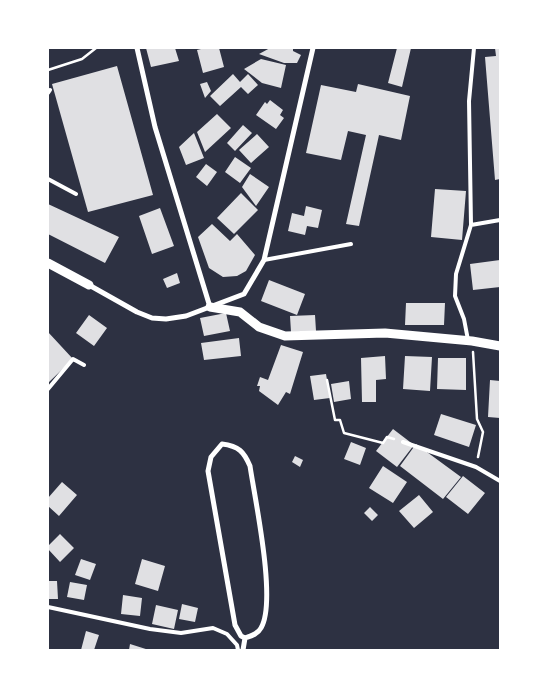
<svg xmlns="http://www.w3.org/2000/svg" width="548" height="698" font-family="'Public Sans',sans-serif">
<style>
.building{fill:#e0e0e3}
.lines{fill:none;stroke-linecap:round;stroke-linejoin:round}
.path{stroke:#fff;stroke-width:2.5}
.service{stroke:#fff;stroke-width:4}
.minor{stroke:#fff;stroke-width:5}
.tertiary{stroke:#fff;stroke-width:9}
</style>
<rect width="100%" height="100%" fill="#2d3142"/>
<path class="building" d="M146 48H175L179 61 151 67Z
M205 48H219L224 67 203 73 197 50Z
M270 48H293V51L301 55 297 63H284L259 54Z
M397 48H411L402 87 388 83Z
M495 48H500V179L495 180 485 57 496 56Z
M261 59 286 65 281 88 262 83 244 69Z
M117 66 153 195 88 212 52 84Z
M233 74 240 82 248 74 258 85 248 94 241 87 220 106 210 96Z
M207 82 211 91 205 98 200 84Z
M358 84 410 96 401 140 379 135 359 226 346 224 366 135 348 131 341 160 306 153 321 85 356 92Z
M270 100 283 110 280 115 284 118 276 129 256 115 265 102 267 104Z
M217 114 231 128 205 152 197 132Z
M243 125 252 133 235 151 227 143Z
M194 133 204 158 186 165 179 147Z
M257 134 269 147 251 163 239 150Z
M235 157 251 168 240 183 225 172Z
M206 164 217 172 207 186 196 177Z
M250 174 269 187 256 206 242 187Z
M435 189 466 191 462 240 431 237Z
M241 193 258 210 234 234 217 218Z
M48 204 119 237 105 263 48 234Z
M306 206 322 210 318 228 307 226 305 235 288 231 292 213 304 216Z
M160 208 174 246 152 254 139 216Z
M212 224 230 241 237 234 255 255 246 271 237 276 223 277 209 268 198 237Z
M500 260V287L473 290 470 264Z
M177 273 180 283 167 288 163 279Z
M269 280 305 294 297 315 261 301Z
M406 303H445L444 325H405Z
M226 313 230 331 204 336 200 318Z
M89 315 107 328 94 346 76 333Z
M315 315 316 331 291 332 290 316Z
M48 332 73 359 48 383Z
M239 338 241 356 204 360 201 343Z
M281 345 303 352 290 394 286 392 278 405 259 391 260 386H257L260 377 268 380Z
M385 356 386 379 376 380V402H362L361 358Z
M405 356 432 357 430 391 403 389Z
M438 358H466V390L437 389Z
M326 374 330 398 314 400 310 376Z
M490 380 500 381V418L488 417Z
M349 381 351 399 334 402 331 384Z
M441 414 476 425 469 447 434 435Z
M393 429 414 445 397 467 376 451Z
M351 442 366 448 360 465 344 459Z
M416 444 461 477 443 499 400 466Z
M295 456 303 460 300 467 292 462Z
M383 466 407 482 393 503 369 488Z
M463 476 485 493 468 514 446 497Z
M62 482 77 495 59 516 48 506V498Z
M419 495 433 512 414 528 399 511Z
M370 507 378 515 372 521 364 513Z
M60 534 74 548 60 562 48 549V546Z
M81 559 96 564 90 580 75 575Z
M142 559 165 566 158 591 135 584Z
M48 581H57L58 599H48Z
M70 582 87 585 84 600 67 597Z
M123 595 142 598 140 616 121 614Z
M182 604 198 608 195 622 179 619Z
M156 605 178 610 174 629 152 624Z
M86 631 99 635 94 650H81Z
M130 644 149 650H129Z"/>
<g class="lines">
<path class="path" d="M48 70 82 59 96 48
M473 352 477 419 483 432 478 457
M327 380 335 420H340L344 433 383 443 387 437 394 439"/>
<path class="service" d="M48 93 50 90
M48 179 76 194
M471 225 469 101 474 48
M264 260 351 244
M468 340 464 319 455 296 456 274 471 225 500 220
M48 389 73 359 84 365
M403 442 476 467 500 481
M48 607 150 629 181 633 213 628 227 634 237 645 238 650"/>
<path class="minor" d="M137 48 155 127 210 307
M89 285 137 312 152 318 166 319 186 316 244 294 264 260 313 48
M222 444C239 446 244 452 250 466 255 500 277 601 261 628 258 634 251 636 245 638L241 636 235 625 208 471 211 457Z
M243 650 245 638"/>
<path class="tertiary" d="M48 263 89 285
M210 307 240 312 259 327 285 336 385 333 472 341 500 346"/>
</g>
<rect width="548" height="698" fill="none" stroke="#ffffff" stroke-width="98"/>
</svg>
